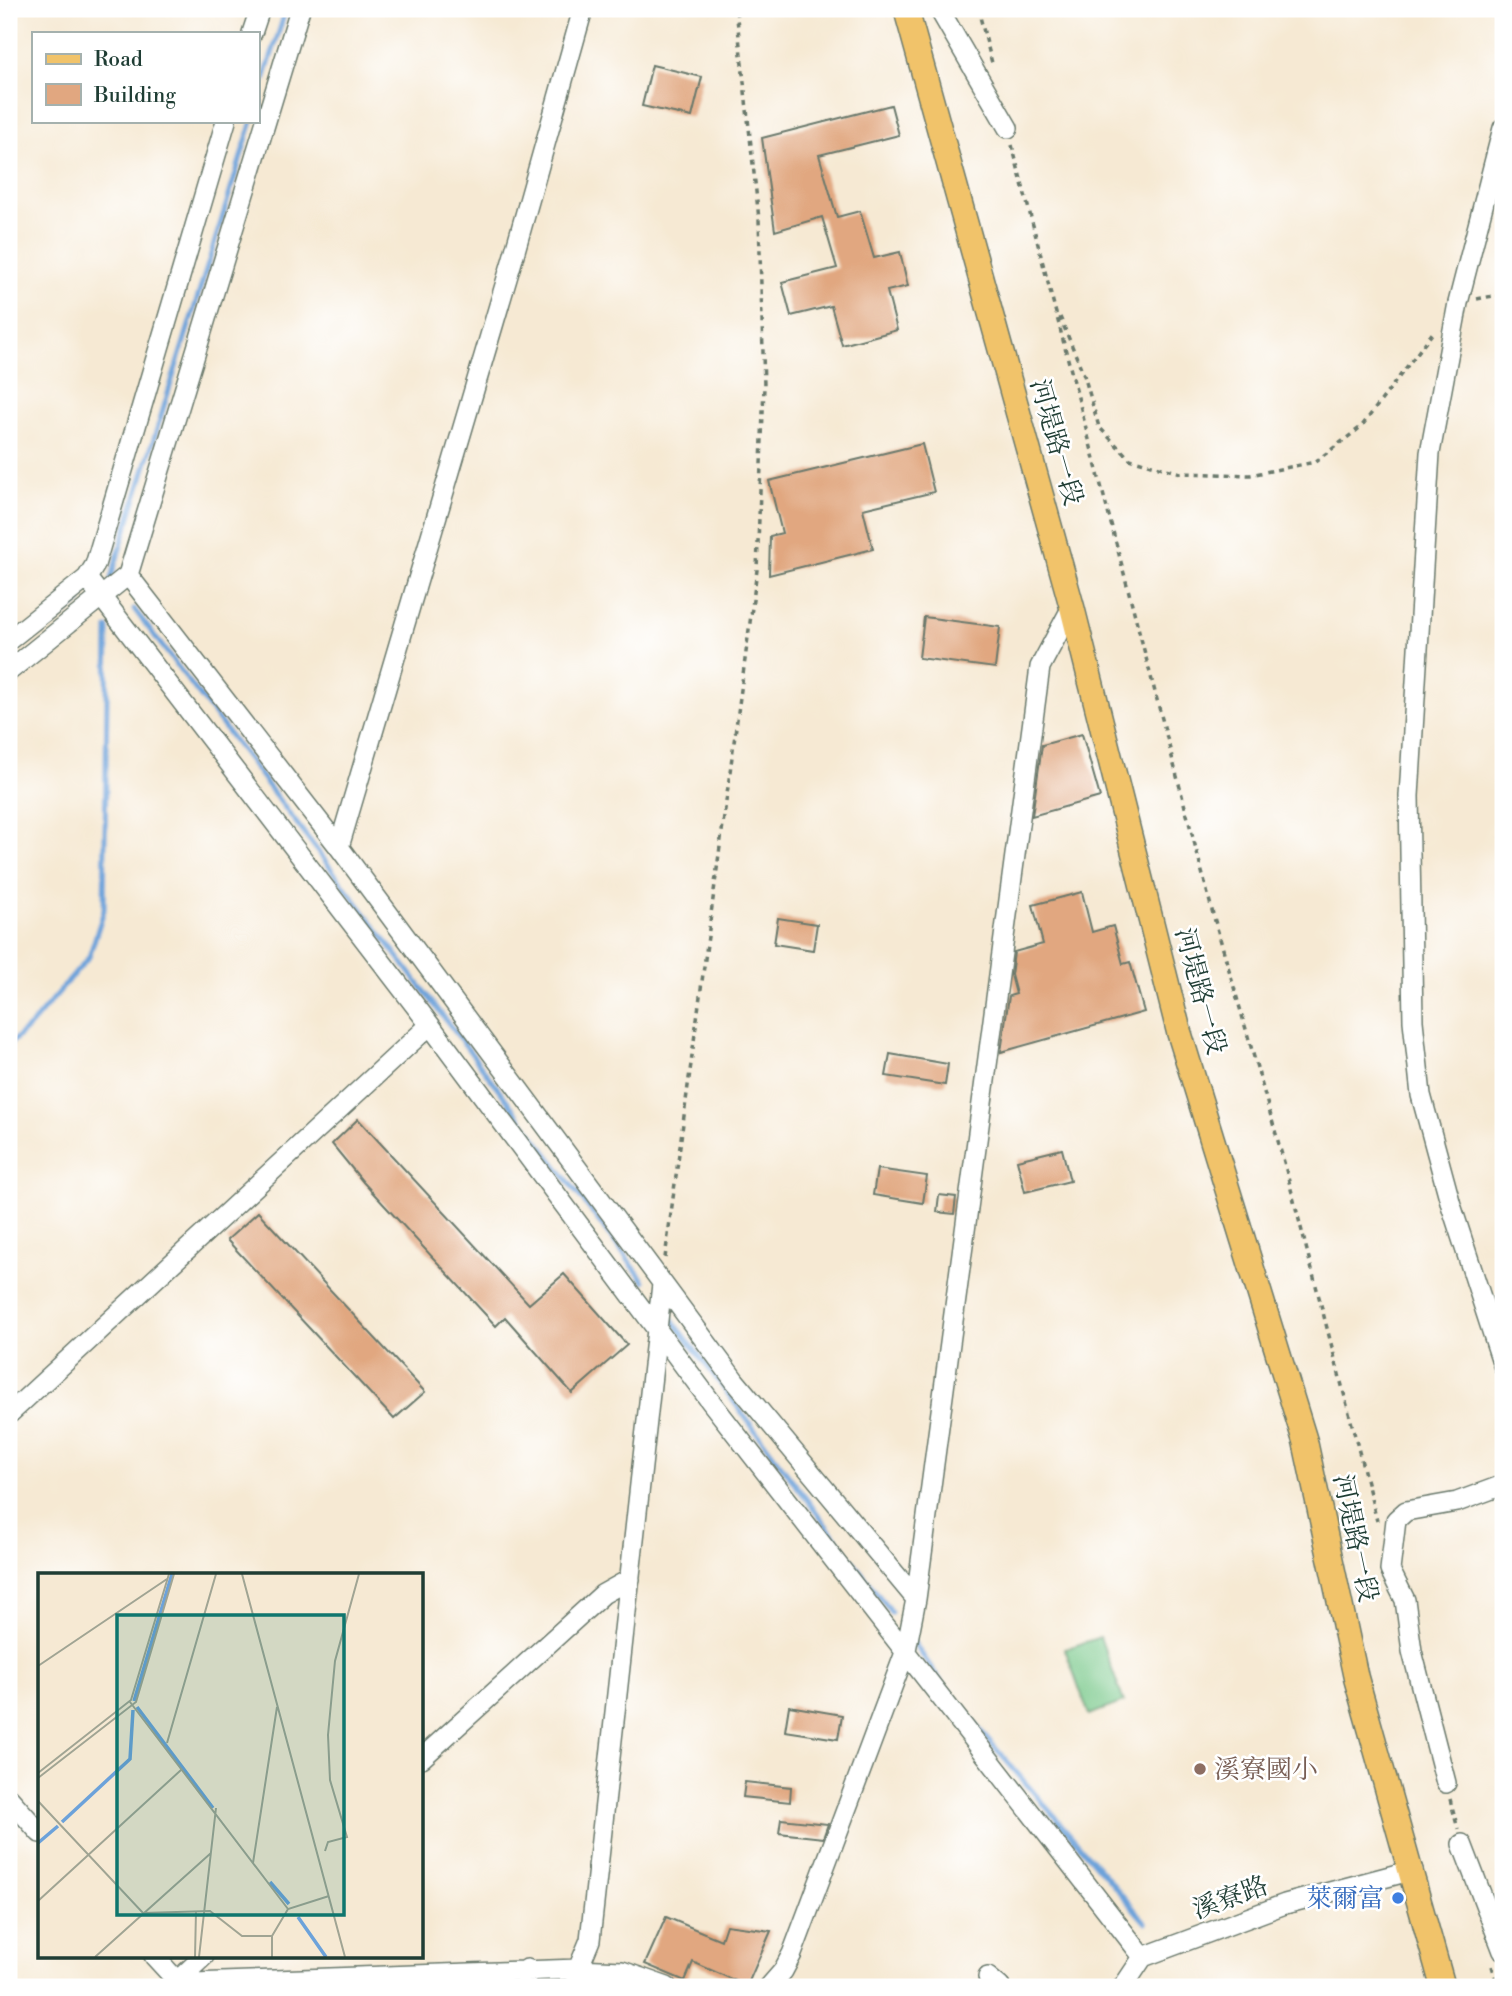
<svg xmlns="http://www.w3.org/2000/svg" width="1512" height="1996" font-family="'Libre Bodoni','Noto Serif TC',serif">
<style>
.green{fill:#78c889;stroke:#4c825e;stroke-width:2}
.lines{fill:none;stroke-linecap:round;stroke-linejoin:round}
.stream{stroke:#6ca2da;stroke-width:5}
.building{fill:#e1a780}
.minor-casing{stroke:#6a796c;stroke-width:22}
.major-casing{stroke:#6a796c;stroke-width:27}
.path{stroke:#6a796c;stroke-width:3.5;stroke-dasharray:5 5;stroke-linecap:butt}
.minor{stroke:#fff;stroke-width:19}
.major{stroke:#f1c36a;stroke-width:24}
.education-dot{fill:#8d6e63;stroke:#fff;stroke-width:2.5}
.shop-dot{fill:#3f7fe0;stroke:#fff;stroke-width:2.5}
.labels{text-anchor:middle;stroke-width:5;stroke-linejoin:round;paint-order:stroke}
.street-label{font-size:26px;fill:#1f3d34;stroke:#fff}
.education-label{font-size:26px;fill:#785e54;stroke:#fff;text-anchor:start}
.shop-label{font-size:26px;fill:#366cbe;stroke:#fff;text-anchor:end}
.inset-river{fill:none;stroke:#6ca2da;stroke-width:3.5}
.inset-road{fill:none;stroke:#a0a493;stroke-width:2}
.view{fill:#0f766e;fill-opacity:0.15;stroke:#0f766e;stroke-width:3.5}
.inset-edge{fill:none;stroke:#1f3d34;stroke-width:3.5}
</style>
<rect width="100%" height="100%" fill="#fff"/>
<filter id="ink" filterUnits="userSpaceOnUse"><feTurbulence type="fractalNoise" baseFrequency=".0143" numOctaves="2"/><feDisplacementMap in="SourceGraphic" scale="14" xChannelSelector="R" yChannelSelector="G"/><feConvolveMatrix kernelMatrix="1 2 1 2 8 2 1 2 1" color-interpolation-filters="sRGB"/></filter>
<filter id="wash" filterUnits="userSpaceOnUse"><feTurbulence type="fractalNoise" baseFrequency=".00686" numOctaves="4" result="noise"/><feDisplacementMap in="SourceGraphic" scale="28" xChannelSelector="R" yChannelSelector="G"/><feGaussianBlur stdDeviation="1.57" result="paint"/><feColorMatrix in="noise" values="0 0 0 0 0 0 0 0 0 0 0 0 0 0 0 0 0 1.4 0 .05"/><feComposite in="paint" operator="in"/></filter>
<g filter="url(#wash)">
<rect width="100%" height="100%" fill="#f6e9d3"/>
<path class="green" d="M1100 1637 1124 1702 1089 1715 1065 1649Z"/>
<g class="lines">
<path class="stream" d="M257 102 286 9
M111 578 252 121
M134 609 644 1281
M52 624 80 601
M9 1045 31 1025 89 957 104 910 108 628
M671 1318 891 1612
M914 1643 946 1689
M961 1708 1146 1923"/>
</g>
<g id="blocks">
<path class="building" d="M652 65 702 77 692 117 642 106Z
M891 105 899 135 819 155 837 217 860 211 874 258 900 252 908 286 887 291 897 330 842 345 831 306 791 316 782 282 837 268 822 217 775 231 762 138Z
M922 444 934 492 863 509 873 549 769 575 770 536 782 533 769 481Z
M924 617 1000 627 995 668 919 658Z
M1082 734 1100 797 1032 816 1042 745Z
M1082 892 1092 932 1113 926 1123 964 1130 962 1144 1012 1001 1052 1009 996 1016 994 1011 975 1014 952 1043 944 1033 905Z
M778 918 817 924 813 950 774 944Z
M890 1054 948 1064 945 1085 886 1076Z
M358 1119 529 1304 564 1274 627 1345 572 1393 505 1317 496 1326 363 1182 332 1144Z
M1062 1149 1070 1181 1025 1192 1017 1160Z
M877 1169 927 1176 923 1203 873 1195Z
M939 1195 956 1197 954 1214 937 1212Z
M258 1212 425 1392 394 1419 227 1240Z
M789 1706 842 1715 838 1739 785 1731Z
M745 1782 791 1787 790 1802 743 1797Z
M781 1819 828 1824 823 1838 779 1833Z
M666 1917 721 1940 726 1925 771 1931 747 1986 693 1962 685 1981 645 1964Z"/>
</g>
</g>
<g filter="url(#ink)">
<use href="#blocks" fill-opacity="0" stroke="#6a796c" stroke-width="2"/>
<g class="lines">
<defs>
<path id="minor" d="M939 9 1008 128
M252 33 260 9
M1503 128 1458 303 1430 453 1409 796 1413 1021 1421 1095 1451 1205 1503 1365
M128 575 339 847 735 1381 916 1599
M87 578 430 1025 711 1402 1143 1957
M9 640 87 578 95 565 226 121
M9 671 128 575 300 9
M339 847 513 258 583 9
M9 1414 430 1025
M422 1758 603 1594 630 1579
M1446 1783 1412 1651 1405 1600 1390 1570 1396 1520 1406 1511 1457 1502 1503 1485
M9 1798 40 1833
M1462 1844 1503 1951
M154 1956 177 1981 193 1983 578 1969 622 1971 667 1987
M988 1977 1000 1987
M172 1986 204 1956
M525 1987 527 1969
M576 1987 578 1969 590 1940 662 1284
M769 1987 783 1971 792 1954 906 1650 916 1599 1040 667 1072 607
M1123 1987 1143 1957 1285 1904 1413 1870"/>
<path id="major" d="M906 9 1072 607 1179 1032 1305 1441 1356 1678 1443 1987"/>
</defs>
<use href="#minor" class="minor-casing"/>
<use href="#major" class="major-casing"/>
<path class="path" d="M978 9 992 63
M1012 145 1213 914 1284 1162 1377 1521
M1477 299 1503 294
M1060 317 1084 375 1099 427 1130 459 1181 473 1250 475 1315 462 1361 427 1434 331
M665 1258 757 570 764 386 759 219 736 9
M1450 1799 1458 1829
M1492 1966 1498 1987"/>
<use href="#minor" class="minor"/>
<use href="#major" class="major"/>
</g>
</g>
<circle class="education-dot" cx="1200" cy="1769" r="7"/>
<circle class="shop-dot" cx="1398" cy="1898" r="7"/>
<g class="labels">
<g class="street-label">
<text transform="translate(1057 442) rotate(74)" y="9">河堤路一段</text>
<text transform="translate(1201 991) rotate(75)" y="9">河堤路一段</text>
<text transform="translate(1356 1538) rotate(78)" y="9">河堤路一段</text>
<text transform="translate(1230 1897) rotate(-20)" y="9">溪寮路</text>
</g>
<g class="education-label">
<text x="1214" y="1778">溪寮國小</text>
</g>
<g class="shop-label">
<text x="1384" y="1907">萊爾富</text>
</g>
</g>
<g transform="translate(38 1573)">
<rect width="385" height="385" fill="#f6e9d3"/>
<path class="inset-river" d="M96 128 134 1M99 134 175 235M24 249 92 186 95 137M0 270 20 253M232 309 251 331M260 344 288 384"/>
<path class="inset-road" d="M204 1 307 384M0 93 129 6M92 129 250 336M129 170 178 1M0 200 93 127 131 1M0 205 98 129 136 1M0 228 105 340 172 338 204 363H234M287 278 290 269 309 264 292 207 290 162 297 88 321 1M215 290 239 134M0 328 143 197M57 384 173 280M157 384 158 338M161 384 178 235M234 384V363L250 336 291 323"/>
<path class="view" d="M79 42H306V342H79Z"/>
<rect width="385" height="385" class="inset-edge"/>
</g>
<rect width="1512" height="1996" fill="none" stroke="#fff" stroke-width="35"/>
<rect x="32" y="32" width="228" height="91" fill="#ffffff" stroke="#a5b1ae" stroke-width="2"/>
<rect x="46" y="54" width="35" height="10" fill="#f1c36a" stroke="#a5b1ae" stroke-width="2"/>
<text x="94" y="66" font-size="21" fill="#1f3d34">Road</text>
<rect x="46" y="84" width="35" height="21" fill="#e1a780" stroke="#a5b1ae" stroke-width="2"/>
<text x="94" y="102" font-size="21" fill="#1f3d34">Building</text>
</svg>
